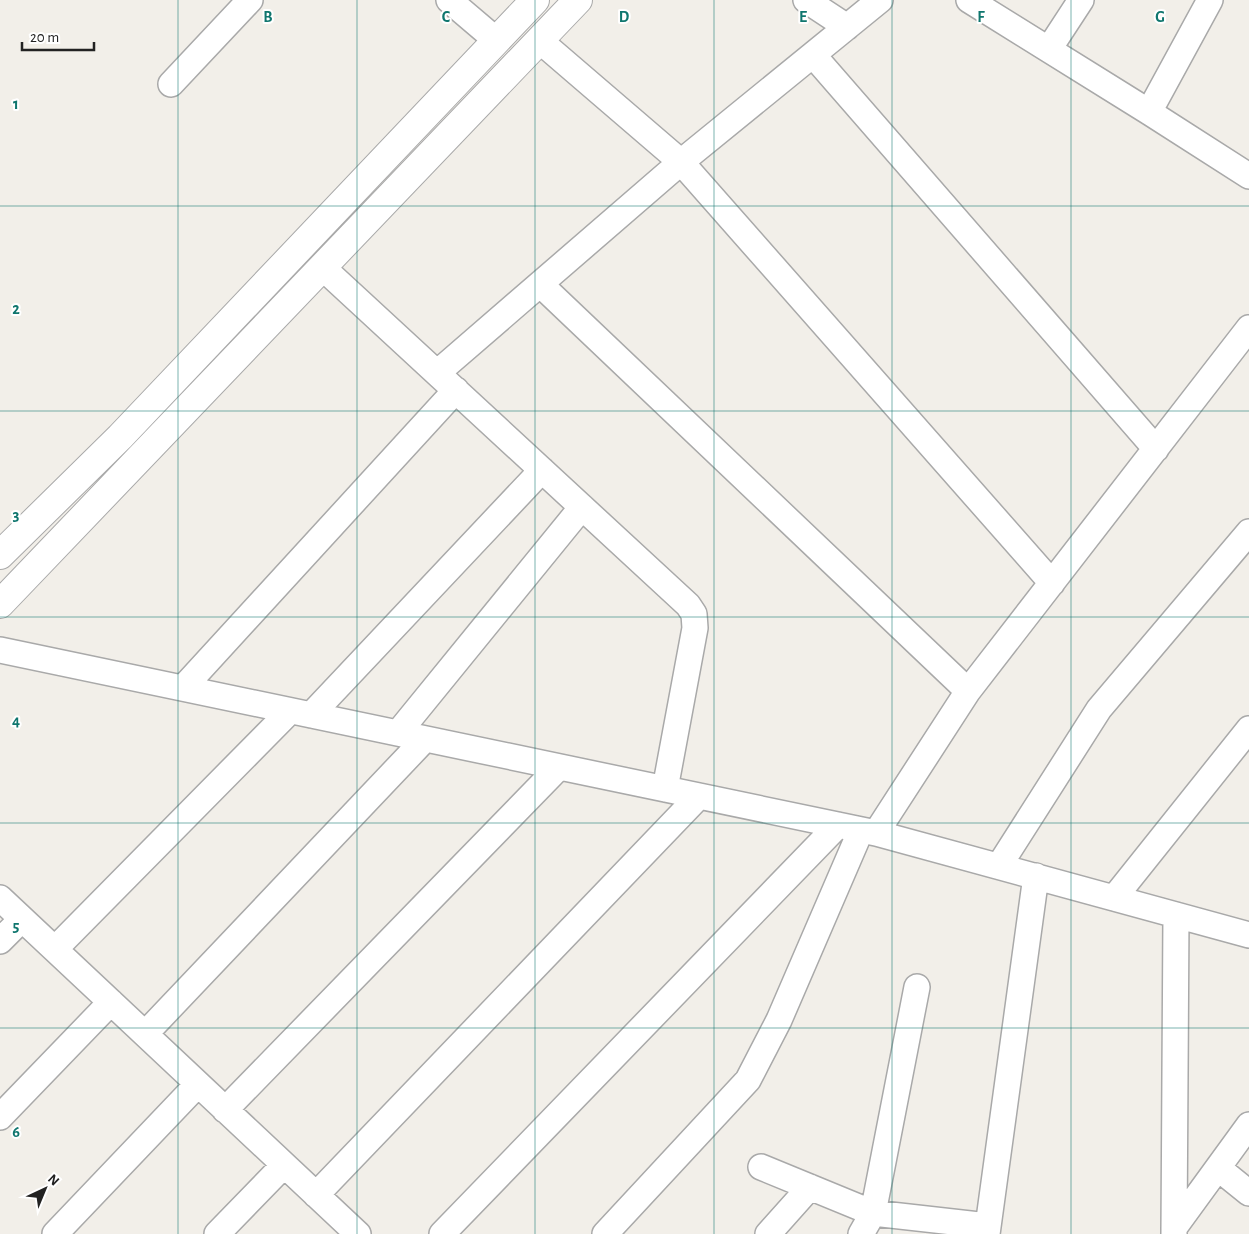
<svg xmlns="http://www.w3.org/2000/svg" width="1249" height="1234" font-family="'Alegreya Sans',sans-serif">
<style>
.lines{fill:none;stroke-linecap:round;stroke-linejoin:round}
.minor-casing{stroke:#a9a9a9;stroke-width:28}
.tertiary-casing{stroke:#a9a9a9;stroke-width:30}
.minor{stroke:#fff;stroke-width:25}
.tertiary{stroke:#fff;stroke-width:28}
.grid{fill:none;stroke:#0f766e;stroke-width:1;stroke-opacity:0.55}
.grid-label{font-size:16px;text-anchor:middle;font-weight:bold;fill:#0f766e;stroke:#fff;stroke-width:4;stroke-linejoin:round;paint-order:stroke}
</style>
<rect width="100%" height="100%" fill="#f2efe9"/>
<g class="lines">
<defs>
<path id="minor" d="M449 0 496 40
M806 0 847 27
M969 0 1149 112 1249 176
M539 40 681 162 1052 583
M1049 49 1081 0
M813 55 1156 449
M171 84 250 0
M1149 112 1210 0
M322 267 688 605 694 614 695 628 665 789
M540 284 968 691
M437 373 681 162 880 0
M0 650 876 833 1249 935
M183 688 456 390
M311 715 542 470
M398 733 582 507
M876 833 968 691 1249 328
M999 866 1099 709 1249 532
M0 898 358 1234
M1114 898 1249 729
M0 941 22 919
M55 949 290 711
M145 1034 425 739
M225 1110 559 767
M0 1117 111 1002
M761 1167 873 1213 988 1226
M1218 1168 1249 1193
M316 1195 699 796
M1174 1228 1249 1125
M55 1234 198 1084
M217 1234 284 1165
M442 1234 838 825
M605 1234 748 1080 779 1020 861 830
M768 1234 810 1187
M861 1234 873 1213 917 987
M987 1234 1036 876
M1174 1234 1176 915"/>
<path id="tertiary" d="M0 555 120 437 535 0
M0 604 578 0"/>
</defs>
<use href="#minor" class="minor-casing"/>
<use href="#tertiary" class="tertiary-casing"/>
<use href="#minor" class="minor"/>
<use href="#tertiary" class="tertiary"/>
</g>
<path class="grid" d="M178 0V1234M357 0V1234M535 0V1234M714 0V1234M892 0V1234M1071 0V1234M0 206H1249M0 411H1249M0 617H1249M0 823H1249M0 1028H1249"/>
<g class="grid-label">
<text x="268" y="22">B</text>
<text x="446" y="22">C</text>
<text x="624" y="22">D</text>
<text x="803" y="22">E</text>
<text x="981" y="22">F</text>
<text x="1160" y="22">G</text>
<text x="16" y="109">1</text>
<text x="16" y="314">2</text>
<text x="16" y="520">3</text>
<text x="16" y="726">4</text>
<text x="16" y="931">5</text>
<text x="16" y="1137">6</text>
</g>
<g transform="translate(45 1189) rotate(44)" stroke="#ffffff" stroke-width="4" paint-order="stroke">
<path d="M0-4L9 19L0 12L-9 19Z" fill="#222222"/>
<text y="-8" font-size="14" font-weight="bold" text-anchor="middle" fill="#222222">N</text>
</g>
<path d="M22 42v8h72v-8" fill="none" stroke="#222222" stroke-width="2.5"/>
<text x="30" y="42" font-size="15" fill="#222222" stroke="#ffffff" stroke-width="4" paint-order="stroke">20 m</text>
</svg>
